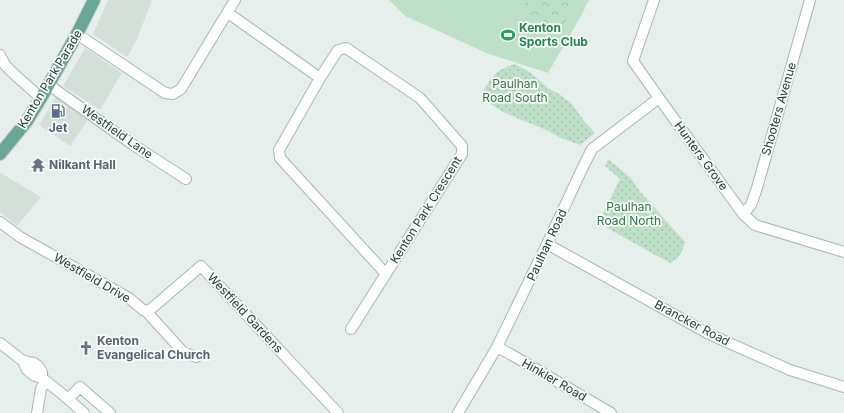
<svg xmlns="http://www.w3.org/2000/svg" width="844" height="413" font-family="Inter,sans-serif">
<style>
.built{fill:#d4dfda}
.grass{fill:#bfe0c8}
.park{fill:url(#park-crowns)}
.garden{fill:url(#garden-dots)}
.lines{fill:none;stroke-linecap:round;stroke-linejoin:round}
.minor-casing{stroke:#a8b8b2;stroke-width:12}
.primary-casing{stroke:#c2cac8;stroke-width:14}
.minor{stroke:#fff;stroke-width:10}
.primary{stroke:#6aa596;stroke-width:12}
.labels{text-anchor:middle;stroke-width:3.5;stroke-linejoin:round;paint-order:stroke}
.leisure-label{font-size:12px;font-weight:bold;fill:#27864d;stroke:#f7fbf9;text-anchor:start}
.street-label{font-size:12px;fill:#24423a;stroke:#f7fbf9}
.park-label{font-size:12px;fill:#2d7a4b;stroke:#f7fbf9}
.service-label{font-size:12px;font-weight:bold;fill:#4e5e75;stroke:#f7fbf9}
.worship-label{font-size:12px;font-weight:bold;fill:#5b616d;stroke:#f7fbf9;text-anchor:start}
</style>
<defs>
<pattern id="park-crowns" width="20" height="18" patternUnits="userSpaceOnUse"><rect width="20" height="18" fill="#bfe0c8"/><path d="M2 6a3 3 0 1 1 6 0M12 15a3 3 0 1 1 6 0" fill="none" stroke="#a4c1ad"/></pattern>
<pattern id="garden-dots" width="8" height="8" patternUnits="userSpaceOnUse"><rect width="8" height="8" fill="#bfe0c8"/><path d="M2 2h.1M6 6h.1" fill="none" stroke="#a4c1ad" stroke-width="1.8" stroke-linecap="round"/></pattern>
</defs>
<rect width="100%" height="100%" fill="#e6efeb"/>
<path class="built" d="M108 0H152L137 39 127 57 93 34Z
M85 48 122 73 100 110 63 86Z
M56 97 88 120 70 146 39 125Z
M1 173 41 197 17 226 0 212V174Z"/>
<path class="grass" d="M389 0H589L581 16 548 73 489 54 405 16Z"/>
<path class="park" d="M527 0H577L554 44 515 23Z"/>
<path class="garden" d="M515 64 531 73 548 88 559 94 571 103 585 122 595 133 580 145 559 137 544 129 505 113 487 102 482 93C493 75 494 71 515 64Z
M608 159 631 178 638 189 685 242C682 251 680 259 670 263L598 223 620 179 605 166Z"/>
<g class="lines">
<defs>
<path id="minor" d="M654 0 633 61 659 98 743 214 755 225 844 252
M228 13 320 78
M77 34 165 93 173 94 181 89 235 0
M0 55 5 65 15 75 41 98
M49 85 132 144 186 179
M743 214 751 205 757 188 810 0
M0 222 20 237 129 298 143 310 146 311 183 352 196 357
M547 244 709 334 790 370 844 387
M146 311 151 309 201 266 338 413
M351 329 462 154V146L420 98 346 48 338 50 320 78 279 150 280 158 386 274
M0 343 23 361 34 363 38 366 42 372V378
M497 347 512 355 611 413
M23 361 27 370 35 376 42 378 61 393 84 413
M68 399 80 387 110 413
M37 413 41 389 45 381
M458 413 497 347 547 244 582 169 592 149 659 98"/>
<path id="primary" d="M0 154 27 121 41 98 77 34 94 0"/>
</defs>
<use href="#minor" class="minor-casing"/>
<use href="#primary" class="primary-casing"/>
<use href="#minor" class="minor"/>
<use href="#primary" class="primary"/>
</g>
<defs>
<symbol id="stadium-bare" viewBox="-9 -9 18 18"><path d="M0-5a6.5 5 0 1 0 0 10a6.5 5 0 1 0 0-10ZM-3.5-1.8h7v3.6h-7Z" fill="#2e9e5b" stroke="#f7fbf9" stroke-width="2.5" paint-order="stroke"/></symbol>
<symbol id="fuel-bare" viewBox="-9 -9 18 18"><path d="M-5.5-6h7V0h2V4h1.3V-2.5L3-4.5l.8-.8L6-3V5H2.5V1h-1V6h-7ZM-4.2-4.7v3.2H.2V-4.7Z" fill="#5c6f8a" stroke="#f7fbf9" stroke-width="2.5" paint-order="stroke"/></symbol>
<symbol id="temple-bare" viewBox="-9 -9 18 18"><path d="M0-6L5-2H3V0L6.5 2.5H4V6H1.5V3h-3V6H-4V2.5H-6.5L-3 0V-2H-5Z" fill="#6b7280" stroke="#f7fbf9" stroke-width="2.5" paint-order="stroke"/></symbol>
<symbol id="church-bare" viewBox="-9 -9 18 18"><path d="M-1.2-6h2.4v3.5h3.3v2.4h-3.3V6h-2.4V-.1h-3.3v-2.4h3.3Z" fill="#6b7280" stroke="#f7fbf9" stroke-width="2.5" paint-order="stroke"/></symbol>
</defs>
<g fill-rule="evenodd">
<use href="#stadium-bare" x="498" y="25" width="20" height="20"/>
<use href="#fuel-bare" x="48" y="101" width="20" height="20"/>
<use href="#temple-bare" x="28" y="155" width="20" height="20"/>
<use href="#church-bare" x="76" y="338" width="20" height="20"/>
</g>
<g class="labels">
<g class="leisure-label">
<text x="519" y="32">Kenton<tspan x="519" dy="14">Sports Club</tspan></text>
</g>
<g class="street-label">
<text transform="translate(50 79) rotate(-59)" y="4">Kenton Park Parade</text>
<text transform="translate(779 109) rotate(-74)" y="4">Shooters Avenue</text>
<text transform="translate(117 132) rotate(35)" y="4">Westfield Lane</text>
<text transform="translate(701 156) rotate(54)" y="4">Hunters Grove</text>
<text transform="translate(426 210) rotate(-58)" y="4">Kenton Park Crescent</text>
<text transform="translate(547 245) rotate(-65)" y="4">Paulhan Road</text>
<text transform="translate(92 278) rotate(30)" y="4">Westfield Drive</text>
<text transform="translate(245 313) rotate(47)" y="4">Westfield Gardens</text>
<text transform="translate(692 323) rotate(28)" y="4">Brancker Road</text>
<text transform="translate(554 380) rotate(30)" y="4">Hinkler Road</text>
</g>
<g class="park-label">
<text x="515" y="88">Paulhan<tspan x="515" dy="14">Road South</tspan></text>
<text x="629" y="211">Paulhan<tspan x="629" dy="14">Road North</tspan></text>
</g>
<g class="service-label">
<text x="58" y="132">Jet</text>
</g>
<g class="worship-label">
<text x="49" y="169">Nilkant Hall</text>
<text x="97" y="345">Kenton<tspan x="97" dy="14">Evangelical Church</tspan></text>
</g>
</g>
</svg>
